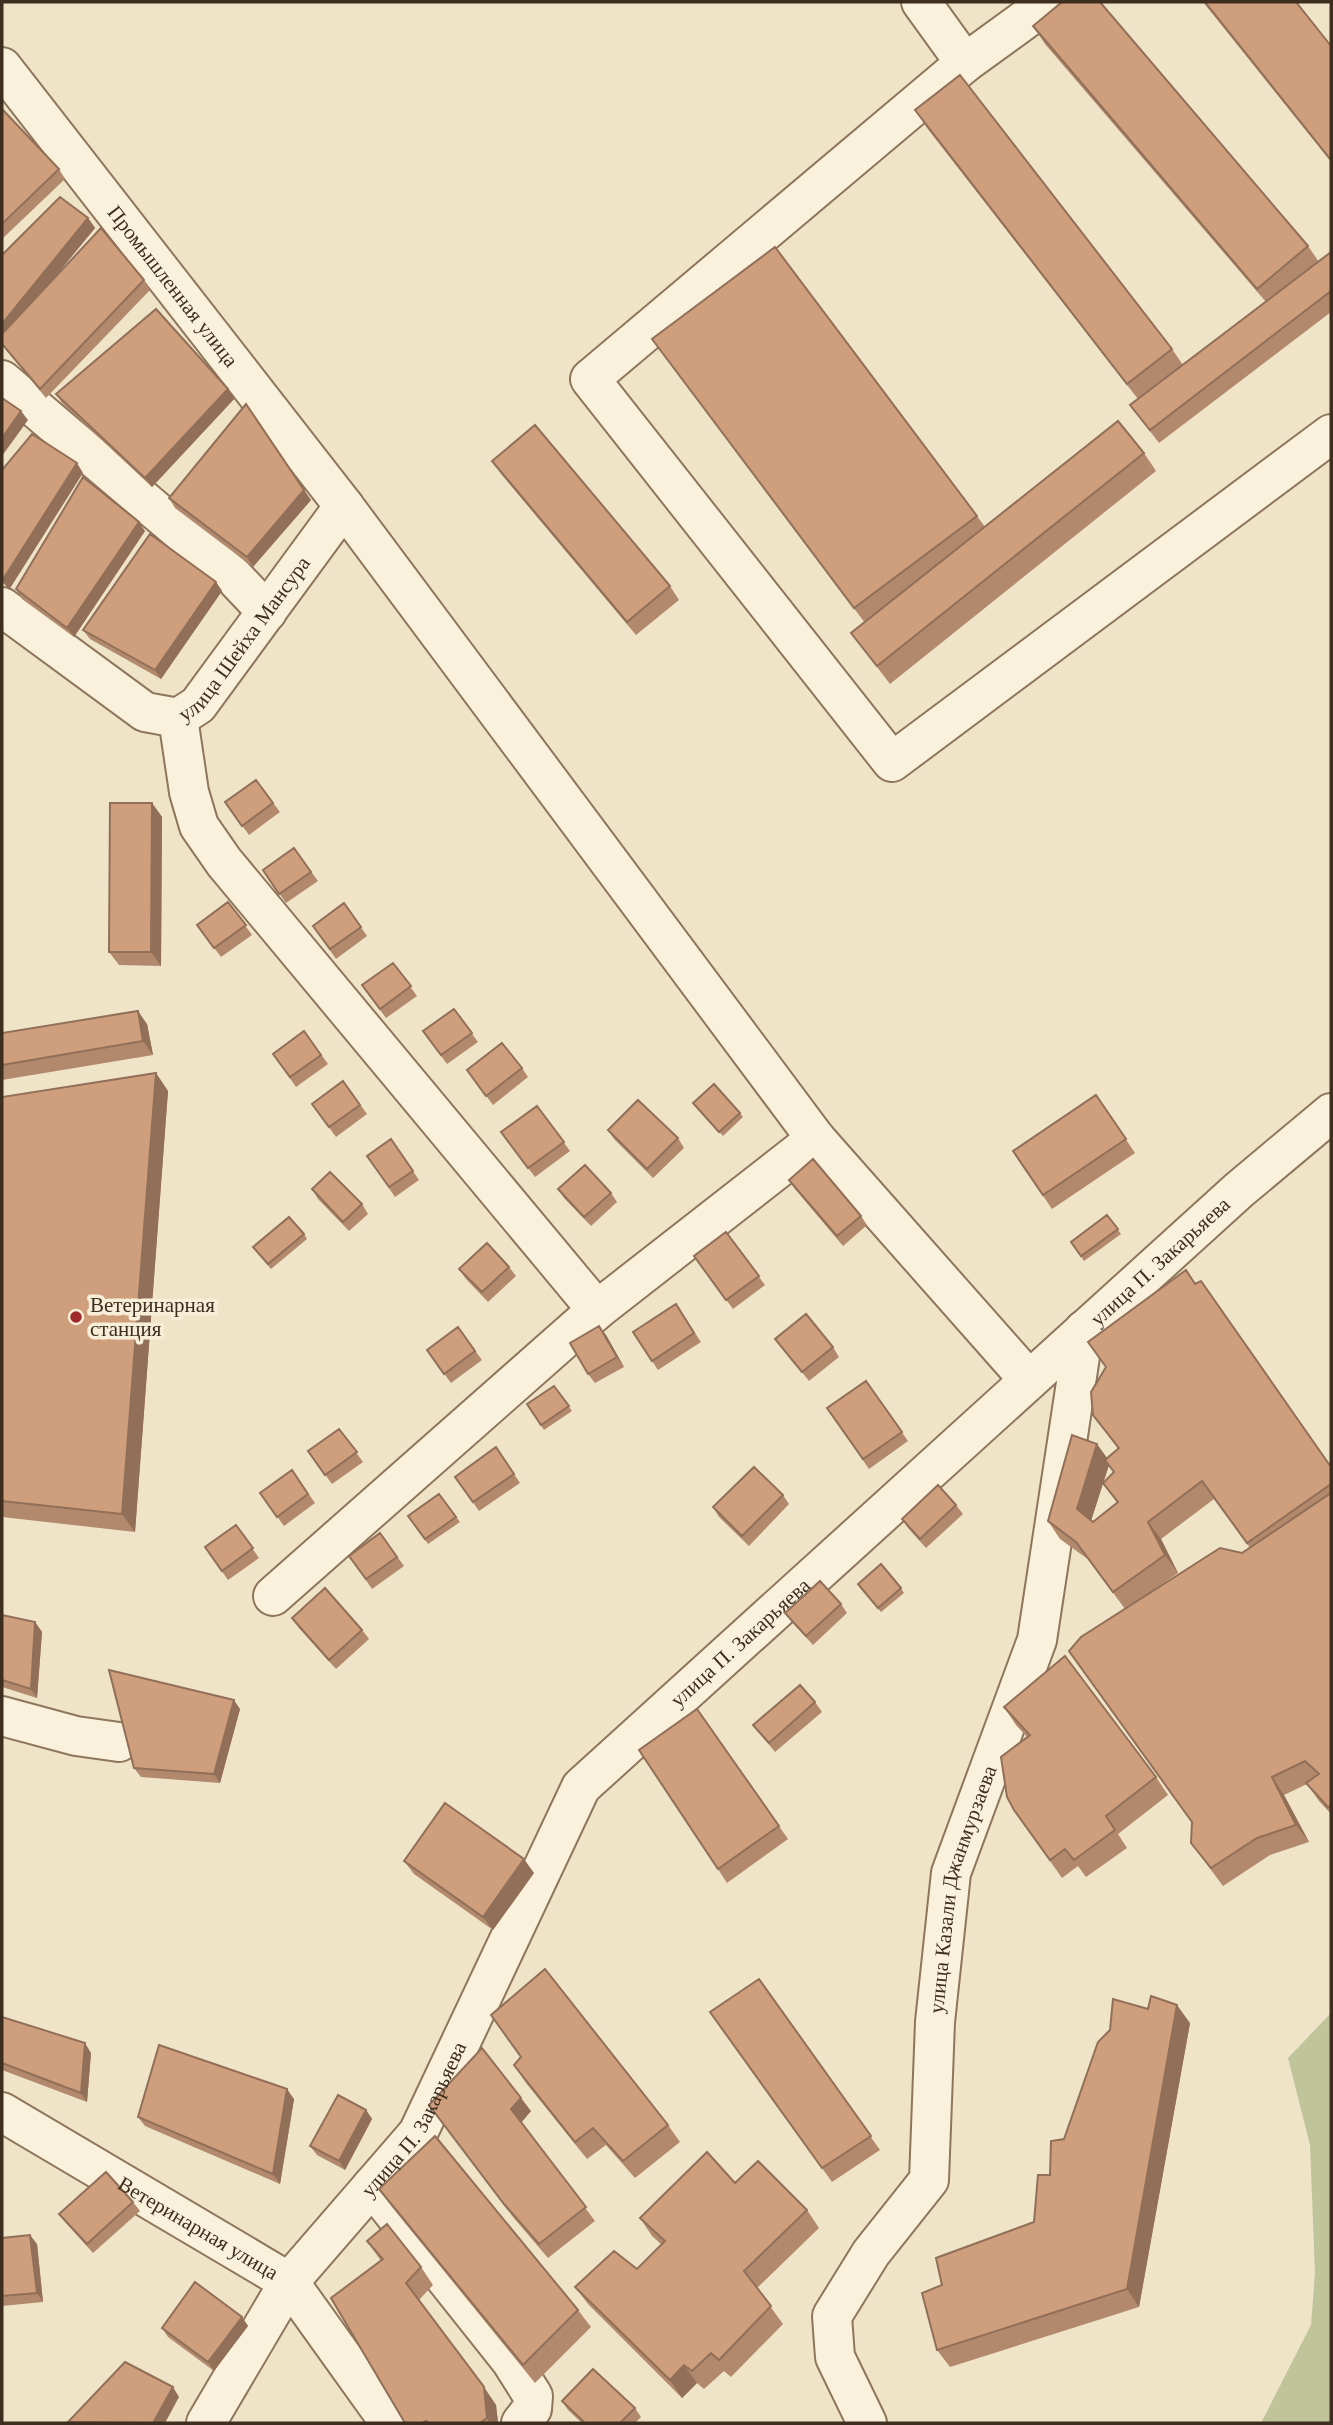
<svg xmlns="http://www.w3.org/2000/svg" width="1333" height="2425" font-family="Georgia,serif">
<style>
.cemetery{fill:#bfc49a}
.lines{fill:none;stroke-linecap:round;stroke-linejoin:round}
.minor-casing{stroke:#8d765c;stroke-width:42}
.minor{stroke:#faf1dc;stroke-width:38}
.wall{fill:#b2896c;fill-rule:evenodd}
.shaded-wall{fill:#916f58}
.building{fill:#cf9f7d;stroke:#916f58;stroke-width:2}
.poi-dot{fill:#9e2a2b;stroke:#f7eed8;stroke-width:2.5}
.labels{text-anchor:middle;stroke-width:7;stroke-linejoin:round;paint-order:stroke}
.street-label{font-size:21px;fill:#3d2e20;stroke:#f7eed8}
.poi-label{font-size:21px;fill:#3d2e20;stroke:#f7eed8;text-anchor:start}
</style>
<rect width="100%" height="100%" fill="#f0e4c8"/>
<path class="cemetery" d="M1331 2013V2423H1261L1311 2325 1315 2273 1310 2145 1288 2058Z"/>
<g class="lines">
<defs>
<g id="minor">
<path d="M921 2 965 63"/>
<path d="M1049 2 965 63 590 379 892 762 1331 434"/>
<path id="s1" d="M2 67 344 506 816 1139 1029 1380"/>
<path d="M2 380 234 577 267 612"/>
<path id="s2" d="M2 607 145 712 178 718 198 705 344 506"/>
<path d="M178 718 189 792 199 826 224 862 597 1310"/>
<path d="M273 1596 597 1310 816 1139"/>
<path d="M2 1716 76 1736 119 1742"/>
<path id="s3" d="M2 2112 289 2282 206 2423"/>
<path d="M372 2186 511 2361 533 2396 532 2409 521 2423"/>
<path id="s4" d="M390 2423 289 2282 418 2133 581 1787 1239 1190 1331 1113"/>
<path id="s5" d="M867 2423 835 2357 832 2316 871 2253 929 2180 935 2022 951 1873 1037 1640 1084 1330"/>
</g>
</defs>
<use href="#minor" class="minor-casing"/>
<use href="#minor" class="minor"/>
</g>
<path class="wall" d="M1203 2H1296L1331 46V162Z
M1033 26 1308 246 1319 262 1331 252V312L1159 443 1130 405 1138 399 927 128 915 110 1172 349 1183 365 1266 302 1045 44Z
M2 109 59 169 65 179 2 239Z
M88 218 95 228 49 284 144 280 150 290 46 398 2 345V255Z
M652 339 977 516 985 527 1144 453 1156 471 890 684 851 633 865 623Z
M228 389 235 398 152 487 62 403 56 394Z
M492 461 670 586 679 600 636 635 501 474Z
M169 498 311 500 253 567 175 508Z
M145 531 74 637 22 599 16 589Z
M216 582 222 591 161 679 90 639 83 630Z
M256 780 280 812 249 835 225 802Z
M152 803 162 817 161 966 119 965 109 952Z
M294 848 318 881 286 903 263 870Z
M228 902 252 935 221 957 197 925Z
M344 903 367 936 336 959 313 926Z
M393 963 417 996 386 1018 362 985Z
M454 1009 478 1042 447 1064 423 1031Z
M147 1024 153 1055 2 1080V1033Z
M304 1031 328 1064 296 1087 273 1054Z
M522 1068 528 1077 493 1105 467 1070Z
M156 1073 168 1091 135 1532 2 1517V1097Z
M343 1081 367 1114 336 1137 312 1104Z
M1096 1095 1135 1153 1052 1209 1013 1151Z
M693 1103 740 1113 743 1117 723 1136Z
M537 1106 570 1151 535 1177 501 1132Z
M608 1130 678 1138 684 1148 653 1178 614 1139Z
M391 1139 419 1180 395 1197 367 1156Z
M789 1180 861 1216 867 1225 843 1246 795 1189Z
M312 1189 362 1204 368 1214 349 1231 318 1199Z
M558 1189 611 1193 617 1202 591 1226 564 1198Z
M1107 1215 1121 1234 1084 1261 1071 1242Z
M726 1232 765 1285 733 1309 694 1256Z
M304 1234 307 1239 271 1269 257 1252Z
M509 1267 516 1276 488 1302 466 1279 459 1269Z
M1196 1284 1331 1467V1814L1319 1801 1307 1784 1284 1795 1309 1842 1270 1855 1223 1886 1191 1843 1192 1822 1125 1609 1089 1560 1060 1539 1048 1521 1107 1459 1118 1449 1093 1415ZM1109 1465 1114 1472 1103 1483ZM1103 1483 1117 1503 1093 1522 1091 1521ZM1214 1499 1250 1548 1242 1553 1142 1598 1178 1573 1161 1539Z
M676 1304 701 1342 658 1370 633 1332Z
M458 1327 482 1360 451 1383 427 1350Z
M606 1335 624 1367 595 1383 588 1374Z
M775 1339 833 1347 839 1357 809 1381Z
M866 1381 908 1441 869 1469 827 1408Z
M554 1386 572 1411 544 1430 527 1404Z
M339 1429 363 1462 332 1484 308 1451Z
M496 1447 520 1483 479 1511 455 1477Z
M292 1470 315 1503 284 1526 260 1493Z
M439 1494 460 1522 428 1544 408 1516Z
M783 1495 789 1504 749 1546 719 1517 713 1507Z
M956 1505 963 1514 926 1548 908 1528 902 1519Z
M236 1525 259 1558 228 1580 205 1547Z
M380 1533 404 1566 372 1589 349 1556Z
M901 1588 904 1593 881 1612 861 1589Z
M841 1604 847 1613 813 1645 792 1622 785 1613Z
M2 1615 35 1622 42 1632 37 1698 2 1687Z
M292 1618 362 1630 369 1639 336 1669 298 1627Z
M815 1702 822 1712 775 1752 753 1725Z
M1004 1707 1156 1777 1168 1795 1118 1834 1127 1848 1086 1877 1078 1866 1062 1878 1026 1827 1027 1737 1016 1725Z
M240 1709 220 1783 141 1777 134 1768Z
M697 1709 788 1839 727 1883 718 1869Z
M404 1861 534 1873 493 1930 414 1874Z
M759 1979 880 2150 832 2182 710 2012Z
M1148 2009 1190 2023 1139 2307 950 2367 937 2350 942 2285 1034 2222 1050 2175 1064 2139Z
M2 2017 91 2053 87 2102 2 2070Z
M514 2065 668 2125 680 2142 635 2178 606 2145 587 2159 526 2083Z
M294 2099 280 2184 145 2126 138 2117Z
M429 2105 531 2111 521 2122 595 2221 548 2258 513 2217Z
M366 2110 372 2119 345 2170 317 2155 310 2146Z
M735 2183 807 2210 819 2228 757 2288 783 2324 731 2377 724 2371 704 2389 697 2383 682 2398 588 2304 575 2287 637 2269 662 2245 652 2236 640 2218Z
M379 2189 578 2310 591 2327 535 2383 392 2207Z
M133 2202 140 2211 93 2253 66 2223 59 2214Z
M2 2238 37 2244 43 2302 2 2306Z
M367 2241 421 2267 433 2285 419 2300 496 2405 498 2423H405L381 2261Z
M242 2317 248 2326 214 2371 168 2337 162 2328Z
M562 2401 635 2408 641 2417 635 2423H582L568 2410Z"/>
<path class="shaded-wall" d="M88 218 95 228 2 341V324Z
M228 389 235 398 152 487 145 478Z
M246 404 311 500 253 567 247 557Z
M21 411 28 420 2 456V438Z
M77 463 83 473 9 590 2 581Z
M139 522 145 531 74 637 67 628Z
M216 582 222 591 161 679 155 670Z
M152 803 162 817 161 966 151 952Z
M138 1011 147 1024 153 1055 143 1041Z
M156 1073 168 1091 135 1532 122 1514Z
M599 1326 606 1335 624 1367 617 1357Z
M1097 1444 1110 1462 1089 1527 1077 1509Z
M1148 1522 1161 1539 1178 1573 1165 1555Z
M35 1622 42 1632 37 1698 31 1689Z
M234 1700 240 1709 220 1783 214 1774Z
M1272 1777 1284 1795 1309 1842 1296 1825Z
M524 1859 534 1873 493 1930 483 1917Z
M1177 2005 1190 2023 1139 2307 1127 2289Z
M85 2043 91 2053 87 2102 81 2093Z
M287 2089 294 2099 280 2184 273 2174Z
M521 2098 531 2111 521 2123 511 2109Z
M366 2110 372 2119 345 2170 339 2161Z
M30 2235 37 2244 43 2302 37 2293Z
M242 2317 248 2326 214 2371 208 2362Z
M684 2365 697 2383 682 2398 670 2380Z
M173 2387 179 2397 165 2423H153Z
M484 2387 496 2405 498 2423H490L487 2418Z"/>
<path class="building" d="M1062 2H1100L1308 246 1257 289 1033 26Z
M1205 2H1296L1331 46V160Z
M960 75 1172 349 1127 384 915 110Z
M2 109 59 169 2 224Z
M60 197 88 218 2 324V255Z
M101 228 144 280 40 389 2 344V334Z
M775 247 977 516 854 608 652 339Z
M1331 252V291L1150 430 1130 405Z
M156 309 228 389 145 478 56 394Z
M2 398 21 411 2 438Z
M246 404 304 490 247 557 169 498Z
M1118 421 1144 453 877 666 851 633Z
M535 425 670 586 627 622 492 461Z
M32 434 77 463 2 581V470Z
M83 477 139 522 67 628 16 589Z
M150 534 216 582 155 670 83 630Z
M256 780 273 803 242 826 225 802Z
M110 803H152L151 952H109Z
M294 848 311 872 279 894 263 870Z
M228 902 246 925 214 948 197 925Z
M344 903 361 927 330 949 313 926Z
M393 963 411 986 380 1009 362 985Z
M454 1009 472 1033 441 1055 423 1031Z
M138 1011 143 1041 2 1065V1033Z
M304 1031 321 1055 290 1077 273 1054Z
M502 1043 522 1068 486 1096 467 1070Z
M156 1073 122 1514 2 1501V1097Z
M343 1081 360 1105 329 1127 312 1104Z
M714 1084 740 1113 719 1132 693 1103Z
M1096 1095 1126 1139 1043 1195 1013 1151Z
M638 1100 678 1138 647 1169 608 1130Z
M537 1106 564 1142 528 1168 501 1132Z
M391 1139 413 1171 389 1187 367 1156Z
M813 1159 861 1216 837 1236 789 1180Z
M585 1165 611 1193 584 1217 558 1189Z
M330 1172 362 1204 343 1222 312 1189Z
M1107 1215 1118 1229 1081 1256 1071 1242Z
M289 1217 304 1234 268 1264 253 1247Z
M726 1232 759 1276 726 1300 694 1256Z
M487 1243 509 1267 482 1292 459 1269Z
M1186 1270 1195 1284 1201 1281 1331 1467V1484L1247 1543 1202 1481 1148 1522 1165 1555 1113 1592 1076 1542 1048 1521 1072 1435 1097 1444 1077 1509 1093 1522 1118 1502 1103 1483 1114 1472 1105 1460 1119 1448 1093 1415 1091 1392 1106 1367 1088 1342Z
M676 1304 694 1333 652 1361 633 1332Z
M806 1314 833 1347 802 1372 775 1339Z
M599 1326 617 1357 588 1374 570 1343Z
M458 1327 475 1351 444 1374 427 1350Z
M866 1381 902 1432 863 1459 827 1408Z
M554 1386 569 1406 541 1425 527 1404Z
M339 1429 357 1452 325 1475 308 1451Z
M496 1447 514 1474 473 1502 455 1477Z
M754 1467 783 1495 742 1536 713 1507Z
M292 1470 308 1494 277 1517 260 1493Z
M938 1485 956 1505 920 1539 902 1519Z
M1331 1493V1806L1328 1807 1306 1783 1319 1774 1305 1761 1272 1777 1296 1825 1257 1838 1211 1868 1191 1843 1192 1822 1069 1651 1081 1637 1220 1548 1242 1553Z
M439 1494 456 1517 425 1539 408 1516Z
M236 1525 253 1548 222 1571 205 1547Z
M380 1533 397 1557 366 1579 349 1556Z
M881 1564 901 1588 878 1608 858 1584Z
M820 1581 841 1604 806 1636 785 1613Z
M325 1588 362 1630 329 1660 292 1618Z
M2 1615 35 1622 31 1689 2 1680Z
M1065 1656 1156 1777 1106 1816 1115 1830 1074 1860 1065 1849 1050 1860 1014 1810 1007 1797 1001 1757 1030 1735 1004 1707Z
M109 1670 234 1700 214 1774 134 1768Z
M800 1685 815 1702 769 1743 753 1725Z
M697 1709 779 1826 718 1869 639 1750Z
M445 1803 524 1859 483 1917 404 1861Z
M545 1969 668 2125 623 2161 593 2128 575 2142 514 2065 521 2057 491 2015Z
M759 1979 871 2136 822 2168 710 2012Z
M1151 1996 1177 2005 1127 2289 937 2350 922 2293 942 2285 936 2258 1034 2222 1038 2175H1050L1051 2141 1064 2139 1098 2042 1110 2030 1113 1999 1148 2009Z
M2 2017 85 2043 81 2093 2 2063Z
M159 2045 287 2089 273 2174 138 2117Z
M482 2048 521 2098 511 2109 586 2207 539 2244 504 2204 429 2105Z
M338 2095 366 2110 339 2161 310 2146Z
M435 2136 578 2310 523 2365 379 2189Z
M707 2152 735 2183 758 2161 807 2210 744 2271 771 2306 719 2360 711 2353 692 2371 684 2365 670 2380 575 2287 614 2251 637 2269 665 2241 640 2218Z
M106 2172 133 2202 87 2244 59 2214Z
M387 2224 421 2267 406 2283 484 2387 487 2418 480 2423H429L426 2421 422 2423H405L331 2298 383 2259 367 2241Z
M30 2235 37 2293 2 2296V2238Z
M195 2282 242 2317 208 2362 162 2328Z
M125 2362 173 2387 153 2423 68 2422Z
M593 2369 635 2408 620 2423H585L562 2401Z"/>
<circle class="poi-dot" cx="76" cy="1317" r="7"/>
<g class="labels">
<g class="street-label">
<text dy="7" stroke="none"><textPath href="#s1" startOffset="278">Промышленная улица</textPath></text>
<text dy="7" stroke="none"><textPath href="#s2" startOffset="315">улица Шейха Мансура</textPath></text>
<text dy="7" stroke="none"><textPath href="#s4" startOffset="1535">улица П. Закарьяева</textPath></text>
<text dy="7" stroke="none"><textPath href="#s4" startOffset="968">улица П. Закарьяева</textPath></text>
<text dy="7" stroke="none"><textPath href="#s5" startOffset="576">улица Казали Джанмурзаева</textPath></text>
<text dy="7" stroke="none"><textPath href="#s4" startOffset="380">улица П. Закарьяева</textPath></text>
<text dy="7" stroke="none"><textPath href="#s3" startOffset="228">Ветеринарная улица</textPath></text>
</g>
<g class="poi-label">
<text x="90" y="1312">Ветеринарная<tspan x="90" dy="24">станция</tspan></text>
</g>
</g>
<rect width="1333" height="2425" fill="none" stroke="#3d2e20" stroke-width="7"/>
</svg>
